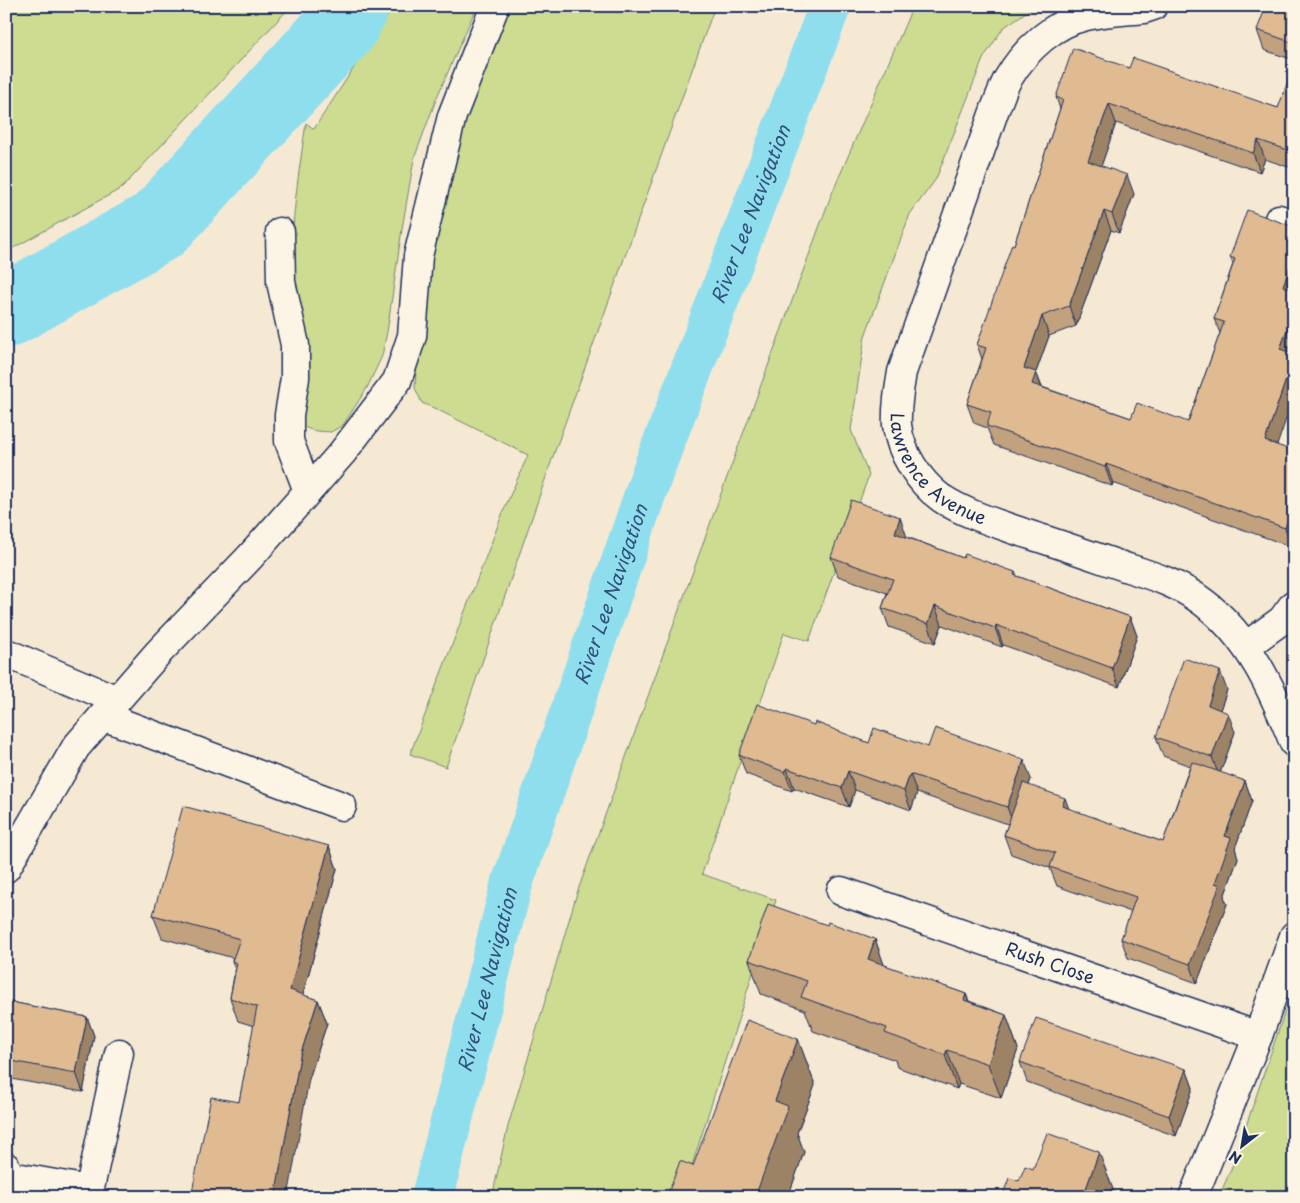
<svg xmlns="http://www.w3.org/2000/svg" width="1300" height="1203" font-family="'Playpen Sans',sans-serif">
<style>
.green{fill:#cddc90;stroke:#748677}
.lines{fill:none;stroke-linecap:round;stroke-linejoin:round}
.canal{stroke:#8fdeee;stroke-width:42}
.river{stroke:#8fdeee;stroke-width:74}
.minor-casing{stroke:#1b2f5e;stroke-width:31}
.minor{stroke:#fcf5e5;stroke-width:28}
.wall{fill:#c1a17e;stroke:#1b2f5e}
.shaded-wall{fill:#9d8366;stroke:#1b2f5e}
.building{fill:#e0bb92;stroke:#1b2f5e}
.labels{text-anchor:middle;stroke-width:4.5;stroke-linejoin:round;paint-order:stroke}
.street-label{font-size:18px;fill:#1b2f5e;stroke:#fcf5e5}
.water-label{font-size:19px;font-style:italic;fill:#32527b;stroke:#fcf5e5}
</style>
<rect width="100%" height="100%" fill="#f6e9d4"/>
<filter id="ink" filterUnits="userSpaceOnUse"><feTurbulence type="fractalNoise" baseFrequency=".02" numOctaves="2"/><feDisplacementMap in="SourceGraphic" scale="10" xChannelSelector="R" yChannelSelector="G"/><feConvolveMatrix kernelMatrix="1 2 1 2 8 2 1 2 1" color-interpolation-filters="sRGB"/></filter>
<g filter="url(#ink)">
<path class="green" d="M6 6H291L122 188 6 252Z
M394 6H477L437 97 414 159 402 229 387 332 382 356 367 388 343 425 331 432C319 431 307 432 299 422 296 364 291 307 292 249 293 207 300 164 306 123L314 129Z
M506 6H715L556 448 446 767 410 754 505 507 528 455 436 409 422 403 415 388 418 334 440 182Z
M913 6H1035L1003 28 983 59 936 179 910 214 865 336 851 430 869 475 809 641 784 633 702 874 776 900 682 1197H492L508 1126 577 893 723 488 830 198Z
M1294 985V1171L1284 1197H1219L1233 1164Z"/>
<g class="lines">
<path class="canal" id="s1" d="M432 1197 511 887 653 471 830 6"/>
<path class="river" d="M6 311 159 225 341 27 352 6"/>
<defs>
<g id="minor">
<path id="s2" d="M1153 6 1144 9C1125 11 1105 12 1086 16 1054 23 1026 49 1009 77 1003 86 1000 98 995 109L902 372C899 390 896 407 897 425 900 452 919 482 941 498 965 514 996 523 1024 533 1059 544 1093 556 1128 568 1154 576 1181 585 1203 602 1249 636 1273 691 1294 743"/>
<path d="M1279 219 1294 225"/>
<path d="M280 232 281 282 295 345V378L289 415V441L308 491"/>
<path d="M1246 646 1282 620 1294 604"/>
<path d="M6 653 117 700"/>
<path d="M103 716 342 806"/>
<path d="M6 868 76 747 158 653 250 557 342 453 397 381 412 336 418 256 452 116 495 6"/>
<path id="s3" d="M841 891 1258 1036"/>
<path d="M6 1167 10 1176 89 1190"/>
<path d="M88 1197 119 1053"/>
<path d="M1193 1197 1258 1036 1294 936"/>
</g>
</defs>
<use href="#minor" class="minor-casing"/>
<use href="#minor" class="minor"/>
</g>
<path class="wall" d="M1294 6V60L1264 50 1257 30Z
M1129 68 1278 108 1294 77V169L1265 159 1260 172 1116 123 1101 166 1134 194 1119 233 1111 230 1076 326 1049 336 1036 372 1042 387 1131 418 1188 422 1220 333 1214 319 1233 264 1230 257 1294 227V350L1292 353 1277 445 1292 547 1113 483 1112 486 994 445 987 428 974 423 967 404 982 359 977 345 1014 245 1060 109 1056 97Z
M907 537 963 558 1015 572 1017 576 1130 617 1137 636 1119 687 1003 645 1002 647 942 625 935 643 889 627 882 608 887 593 838 576 831 557Z
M1227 690 1220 710 1235 732 1220 773 1245 781 1252 801 1235 848 1238 858 1224 897 1227 904 1197 983 1128 958 1121 939 1131 912 1057 886 1050 868 1011 854 1004 835 1008 824 917 793 911 810 855 790 849 807 794 788 792 791 746 774 739 755 814 725 869 743 928 747 1031 779 1029 785 1068 809 1163 842 1190 766 1163 756 1156 737Z
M329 846 337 869 303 995 318 1000 327 1023 309 1079 239 1102 254 1026 238 1021 230 998 235 970 232 961 233 958 162 938 153 915Z
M827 925 875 939 884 965 966 994 969 1001 1006 1015 1018 1049 1001 1098 959 1084 957 1089 897 1067 895 1060 813 1031 805 1010 761 994 749 960Z
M6 1001 87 1017 94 1036 83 1092 6 1078Z
M798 1039 815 1085 797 1133 804 1152 788 1197H671L669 1191 693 1166Z
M1020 1062 1186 1069 1193 1088 1176 1136 1027 1082Z"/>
<path class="shaded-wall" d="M1109 104 1116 123 1096 181 1088 161Z
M1258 140 1265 159 1260 172 1253 153Z
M1127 175 1134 194 1119 233 1112 214Z
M1104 211 1111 230 1076 326 1069 306Z
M1294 255V294L1283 286Z
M1294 311V350L1287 368 1280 349Z
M1042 316 1049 336 1036 372 1043 392 1039 403 1024 368Z
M1294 356V396L1272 460 1265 441Z
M1106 464 1113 483 1112 486 1105 467Z
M1294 502V541L1292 547 1285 528Z
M900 517 907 537 902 552 895 533Z
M935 606 942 625 935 643 928 624Z
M1130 617 1137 636 1119 687 1112 668Z
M996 625 1003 645 1002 647 995 628Z
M1220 671 1227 690 1215 725 1208 705Z
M1228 713 1235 732 1219 776 1212 757Z
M1024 760 1031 779 1014 826 1007 807Z
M787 768 794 788 792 791 785 772Z
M848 771 855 790 849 807 842 788Z
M910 774 917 793 911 810 904 791Z
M1245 781 1252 801 1235 848 1238 858 1224 897 1227 904 1197 983 1190 964 1215 883 1225 836Z
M1065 798 1072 817 1062 806Z
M329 846 337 869 298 1013 290 990Z
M875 939 887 973 868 959Z
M966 994 978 1028 964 1000Z
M318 1000 327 1023 309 1079 288 1197H275L300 1056Z
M1006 1015 1018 1049 1001 1098 988 1064Z
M87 1017 94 1036 83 1092 76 1073Z
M798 1039 815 1085 797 1133 804 1152 788 1197H755L775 1101Z
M947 1050 959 1084 957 1089 945 1055Z
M1186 1069 1193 1088 1176 1136 1169 1116Z
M1099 1152 1116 1197H1083Z"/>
<path class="building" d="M1266 6H1294V43L1257 30Z
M1073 48 1129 68 1133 58 1278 108 1290 76 1294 77V152L1258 140 1253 153 1109 104 1088 161 1127 175 1112 214 1104 211 1069 306 1042 316 1024 368 1036 372 1032 384 1131 418 1137 403 1188 422 1224 322 1214 319 1235 259 1230 257 1247 210 1294 227V255L1283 286 1294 290V311L1280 349 1294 354V356L1265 441 1294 451V502L1285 528 1106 464 1105 467 987 426 991 412 967 404 986 348 977 345 1012 244 1014 245 1063 100 1056 97Z
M851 500 900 517 895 533 963 558 965 554 1015 572 1014 575 1130 617 1112 668 996 625 995 628 935 606 928 624 882 608 893 579 831 557Z
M1184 658 1220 671 1208 705 1228 713 1212 757 1156 737Z
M757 704 814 725 815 722 869 743 874 728 928 747 935 728 1024 760 1007 807 910 774 904 791 848 771 842 788 787 768 785 772 739 755Z
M1192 762 1245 781 1225 836 1231 838 1215 883 1220 885 1190 964 1121 939 1136 897 1050 867 1055 853 1004 835 1023 783 1065 798 1062 806 1163 842Z
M183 806 329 846 290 990 318 1000 300 1056 275 1197H191L211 1097 239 1102 257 1007 230 998 237 963 232 961 240 939 153 915Z
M768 904 827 925 828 922 875 939 868 959 966 994 964 1000 1006 1015 988 1064 947 1050 945 1055 885 1033 887 1028 801 997 807 981 749 960Z
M6 1001 87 1017 76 1073 6 1060Z
M1036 1018 1186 1069 1169 1116 1020 1062Z
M747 1020 798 1039 775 1101 788 1106 755 1197H684L669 1191 680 1161 693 1166Z
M1047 1133 1099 1152 1083 1197H1002L1009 1178 1019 1181 1025 1166 1033 1169Z"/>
</g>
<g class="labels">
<g class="street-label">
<text dy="6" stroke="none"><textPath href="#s2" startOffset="598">Lawrence Avenue</textPath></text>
<text dy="6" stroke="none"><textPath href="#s3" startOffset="221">Rush Close</textPath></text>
</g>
<g class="water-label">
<text dy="7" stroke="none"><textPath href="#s1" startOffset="1034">River Lee Navigation</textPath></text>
<text dy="7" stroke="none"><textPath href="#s1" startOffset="629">River Lee Navigation</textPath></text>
<text dy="7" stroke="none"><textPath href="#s1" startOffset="224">River Lee Navigation</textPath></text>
</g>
</g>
<rect width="1300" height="1203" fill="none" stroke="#fcf5e5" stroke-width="25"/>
<rect x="12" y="12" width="1275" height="1178" fill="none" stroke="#1b2f5e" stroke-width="2" filter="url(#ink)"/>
<g transform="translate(1242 1146) rotate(211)" stroke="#fcf5e5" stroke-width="4" paint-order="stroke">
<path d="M0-4L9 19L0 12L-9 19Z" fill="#1b2f5e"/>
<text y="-8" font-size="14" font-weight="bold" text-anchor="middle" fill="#1b2f5e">N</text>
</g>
</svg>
